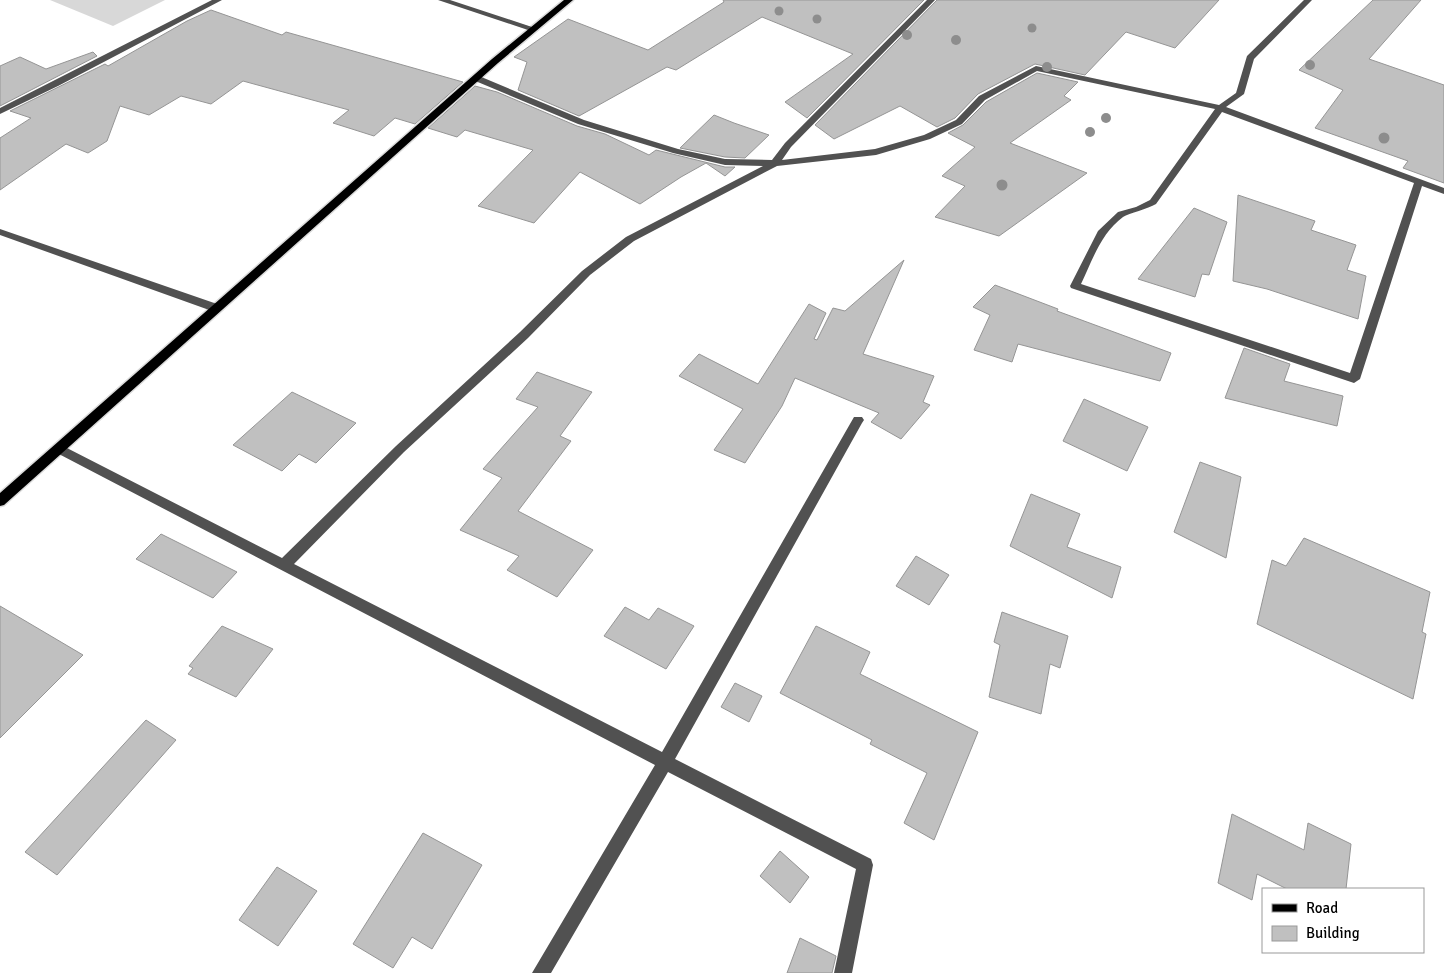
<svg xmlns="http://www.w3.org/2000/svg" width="1444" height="973" font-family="Signika,sans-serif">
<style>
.green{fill:#d8d8d8}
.building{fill:#c0c0c0;stroke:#959595}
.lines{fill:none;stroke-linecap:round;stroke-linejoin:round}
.major-casing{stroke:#dbdbdb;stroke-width:3}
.minor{fill:#515151;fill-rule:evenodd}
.major{fill:#000;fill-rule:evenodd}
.tree{fill:#8d8d8d}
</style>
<rect width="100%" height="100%" fill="#fff"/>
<path class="green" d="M50 0H165L113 26Z"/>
<path class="building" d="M723 0H924L807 118 785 102 853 54 762 17 676 70 667 67 579 116 518 90 527 62 514 57 568 19 648 50 724 2Z
M937 0H1219L1175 48 1126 32 1085 75 1035 64 978 94 955 118 937 127 900 106 834 139 815 125Z
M1373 0H1421L1369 59 1444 85V183L1403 168 1408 161 1315 128 1343 90 1299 70Z
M211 10 282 35 286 32 463 82 415 124 395 118 374 136 333 123 349 110 243 81 211 104 181 96 149 115 120 106 107 141 88 153 66 144 0 190V138L31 118 10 111 105 64 108 66 187 21Z
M93 52 97 56 0 106V66L20 57 46 69Z
M1037 73 1078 82 1064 96 1071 100 1010 143 1087 173 999 236 935 217 965 186 942 176 975 147 948 133 963 125 986 102Z
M475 86 497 92 577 126 605 134 649 155 656 150 725 167H735L725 176 706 163 681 177 640 204 580 172 534 223 478 206 533 150 465 130 457 137 428 128Z
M714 115 734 123 769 135 745 158 725 157 680 148Z
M1238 195 1315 221 1311 230 1356 245 1347 270 1366 276 1358 319 1267 289 1233 281Z
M1194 208 1227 222 1209 275 1202 274 1195 297 1138 279Z
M904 260 863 354 934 376 923 402 930 405 901 439 871 422 879 413 795 378 782 406 745 463 714 450 743 409 679 376 699 354 758 384 809 304 826 313 814 339 817 340 833 308 845 311Z
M995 285 1058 309 1057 311 1171 353 1160 381 1018 344 1012 362 974 350 990 315 973 307Z
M1244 348 1290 364 1284 381 1343 396 1337 426 1225 398Z
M537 372 592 392 560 436 571 441 518 511 593 550 557 597 507 570 519 556 460 530 502 478 483 469 538 407 516 399Z
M292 392 356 423 316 463 299 454 282 471 233 445Z
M1084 399 1148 427 1127 471 1063 441Z
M1200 462 1241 477 1226 558 1174 532Z
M1031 494 1080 514 1067 547 1121 567 1112 598 1010 546Z
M161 534 237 572 213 598 136 559Z
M1304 538 1430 592 1422 632 1426 634 1413 699 1257 624 1272 560 1286 566Z
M916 556 949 575 929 605 896 586Z
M0 606 83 655 0 738Z
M625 607 649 620 658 608 694 626 666 669 604 636Z
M1002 612 1068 636 1060 668 1050 664 1041 714 989 697 1000 645 994 642Z
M222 626 273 649 236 697 188 674 193 668 189 666Z
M816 626 870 652 860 674 978 732 934 840 904 823 927 773 870 744 872 740 780 693Z
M735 683 762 696 749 722 721 707Z
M146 720 176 740 57 875 25 852Z
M1232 814 1304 850 1308 823 1351 844 1346 889H1287L1257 874 1252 900 1218 883Z
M423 833 482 865 432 949 412 937 393 968 353 944Z
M780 851 809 877 790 903 760 876Z
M277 867 317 891 278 946 239 920Z
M800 938 836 956 832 973H787Z"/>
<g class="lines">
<defs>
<path id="major" d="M564 0H573L498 63 4 505 0 506V493L492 59Z"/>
</defs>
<use href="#major" class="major-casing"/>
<path class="minor" d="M212 0H222L58 86 0 114V108Z
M438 0H450L538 29 531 31Z
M927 0H935L791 147 782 160 875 149 924 135 956 120 979 96 1036 66 1219 105 1236 93 1247 56 1304 0H1312L1254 59 1244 94 1226 107 1444 188V194L1422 186 1360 379 1354 383 1071 288 1070 286 1098 231 1118 212 1136 207 1150 200 1215 109 1037 71 985 100 962 124 930 139 876 155 777 166 634 241 590 275 528 338 404 452 294 564 662 752 854 417H862L864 420 862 423 675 759 871 859 873 865 852 973H834L856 869 668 772 551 973H532L655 765 55 452 53 449 55 446H63L282 558 396 446 520 332 582 271 626 237 763 166 725 165 673 153 578 124 473 80V76H479L584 120 678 149 725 159 772 160 785 143ZM1222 112 1414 183 1350 373 1081 284C1092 261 1101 233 1123 217 1129 213 1148 209 1156 204Z
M0 229 220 305 221 308 216 312 212 311 0 235Z"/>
<use href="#major" class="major"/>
</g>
<g class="tree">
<circle cx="779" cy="11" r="4.5"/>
<circle cx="817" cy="19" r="4.5"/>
<circle cx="1032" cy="28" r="4.5"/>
<circle cx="907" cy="35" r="5"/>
<circle cx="956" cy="40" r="5"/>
<circle cx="1310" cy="65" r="5"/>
<circle cx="1047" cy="67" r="5"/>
<circle cx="1106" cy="118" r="5"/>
<circle cx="1090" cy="132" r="5"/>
<circle cx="1384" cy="138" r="5.5"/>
<circle cx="1002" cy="185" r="5.5"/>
</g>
<rect x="1262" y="888" width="162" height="65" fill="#ffffff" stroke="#999999"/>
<rect x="1272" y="904" width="25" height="8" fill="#000000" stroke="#999999"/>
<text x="1306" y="913" font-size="15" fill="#000000">Road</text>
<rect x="1272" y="926" width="25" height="15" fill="#c0c0c0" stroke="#999999"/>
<text x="1306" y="938" font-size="15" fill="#000000">Building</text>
</svg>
